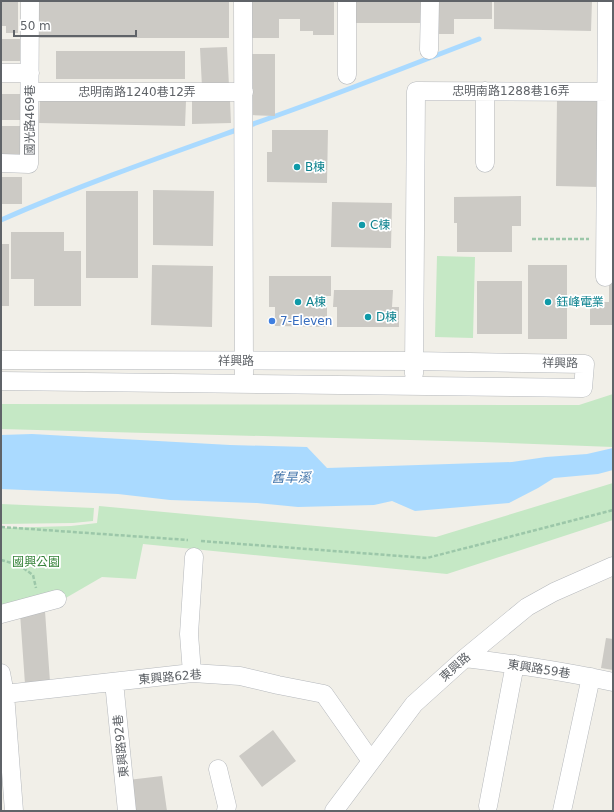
<svg xmlns="http://www.w3.org/2000/svg" width="614" height="812" font-family="'DejaVu Sans','Noto Sans TC',sans-serif">
<style>
.green{fill:#c5e8c5}
.water{fill:#aadaff}
.lines{fill:none;stroke-linecap:round;stroke-linejoin:round}
.stream{stroke:#aadaff;stroke-width:5}
.building{fill:#cccac5}
.minor-casing{stroke:#b5b8bc;stroke-width:19}
.path{stroke:#9cc7a9;stroke-width:2.5;stroke-dasharray:4 2;stroke-linecap:butt}
.minor{stroke:#fff;stroke-width:18}
.culture-dot{fill:#0f9aa8;stroke:#fff;stroke-width:1.5}
.shop-dot{fill:#3f7fe0;stroke:#fff;stroke-width:1.5}
.labels{text-anchor:middle;stroke-width:3.5;stroke-linejoin:round;paint-order:stroke}
.street-label{font-size:12px;fill:#5f6368;stroke:#fff}
.culture-label{font-size:12px;fill:#0d838f;stroke:#fff;text-anchor:start}
.shop-label{font-size:12px;fill:#366cbe;stroke:#fff;text-anchor:start}
.park-label{font-size:12px;fill:#348238;stroke:#fff}
.water-label{font-size:13px;font-style:italic;fill:#4174aa;stroke:#fff}
</style>
<rect width="100%" height="100%" fill="#f1efe8"/>
<path class="green" d="M437 256 475 257 473 338 435 337Z
M613 394V447L483 442 1 429V404L579 405Z
M613 483V520L447 574 143 544 136 579 102 577 64 599 1 607V528L71 526 97 523 99 506 436 537Z
M1 504 94 508 93 521 73 523 1 524Z"/>
<path class="water" d="M32 434 230 445 307 447 327 468 512 462 546 457 587 454 613 448V470L598 474 554 478 538 488 509 503 415 511 392 501 374 505 298 507 257 503 170 500 118 494 1 489V435Z"/>
<g class="lines">
<path class="stream" d="M1 220C92 180 187 148 281 114 348 90 413 64 479 39"/>
</g>
<path class="building" d="M1 1H18V33H6V26H1Z
M38 1H229V38H38Z
M252 1H334V35H313V31H300V19H279V38H252Z
M349 1H422V23H349Z
M434 1H492V19H454V34H433Z
M494 1H592L591 31 494 29Z
M1 39H20V61H1Z
M227 47 229 86 202 87 200 48Z
M56 51H185V79H56Z
M252 54H275V116L251 115Z
M1 94H24V120H1Z
M40 98 186 101 185 126 39 123Z
M557 99 599 100 598 187 556 186Z
M230 100 231 123 192 124V101Z
M1 126H23V154H1Z
M272 130H328L327 183 267 182V152H272Z
M1 177H22V204H1Z
M153 190 214 191 213 246 153 245Z
M86 191H138V278H86Z
M521 196V226H512V252H457V223H454V197Z
M332 202 392 203 391 248 331 247Z
M11 232H64V251H81V306H34V279H11Z
M1 244H9V306H1Z
M152 265 213 266 212 327 151 325Z
M528 265H567V339H528Z
M609 274H613V325H590V302H609Z
M269 276H331V296H327V327L275 326V307H269Z
M477 281H522V334H477Z
M334 290H393L392 307H399V327H337V307H333Z
M45 611 50 682 25 684 20 613Z
M606 638 613 639V670L601 668Z
M273 730 296 761 262 787 239 756Z
M162 776 167 811H132L128 780Z"/>
<g class="lines">
<defs>
<path id="minor" d="M243 1 244 374
M347 1V75
M429 50 430 1
M1 73H30
M30 92H244
M1 163 29 164 30 1
M485 163V91
M605 277 607 1
M1 360 415 361 585 364 583 388 1 381
M414 374 416 91 613 92
M1 614 57 599
M465 658C515 664 564 671 613 682
M1 673 5 694 14 811
M192 673 189 634 194 557
M114 682 127 811
M5 694 192 673 240 676 278 685 324 694 371 761
M218 769 227 806 226 811
M488 806 515 664
M334 811 414 704 465 658 527 607 554 592 613 566
M562 811 591 677"/>
</defs>
<use href="#minor" class="minor-casing"/>
<path class="path" d="M532 239H589
M1 527 188 540
M201 541 427 558 613 510
M1 560 19 565 33 575 36 588"/>
<use href="#minor" class="minor"/>
</g>
<g class="culture-dot">
<circle cx="297" cy="167" r="4"/>
<circle cx="362" cy="225" r="4"/>
<circle cx="298" cy="302" r="4"/>
<circle cx="548" cy="302" r="4"/>
<circle cx="368" cy="317" r="4"/>
</g>
<circle class="shop-dot" cx="272" cy="321" r="4"/>
<g class="labels">
<g class="street-label">
<text x="511" y="95">忠明南路1288巷16弄</text>
<text x="137" y="96">忠明南路1240巷12弄</text>
<text transform="translate(30 120) rotate(-90)" y="4">國光路469巷</text>
<text x="236" y="365">祥興路</text>
<text transform="translate(560 363) rotate(1)" y="4">祥興路</text>
<text transform="translate(455 667) rotate(-42)" y="4">東興路</text>
<text transform="translate(539 669) rotate(9)" y="4">東興路59巷</text>
<text transform="translate(170 677) rotate(-5)" y="4">東興路62巷</text>
<text transform="translate(121 746) rotate(-96)" y="4">東興路92巷</text>
</g>
<g class="culture-label">
<text x="305" y="171">B棟</text>
<text x="370" y="229">C棟</text>
<text x="306" y="306">A棟</text>
<text x="556" y="306">鈺峰電業</text>
<text x="376" y="321">D棟</text>
</g>
<g class="shop-label">
<text x="280" y="325">7-Eleven</text>
</g>
<g class="park-label">
<text x="36" y="566">國興公園</text>
</g>
<g class="water-label">
<text x="291" y="482">舊旱溪</text>
</g>
</g>
<rect width="614" height="812" fill="none" stroke="#5f6368" stroke-width="4"/>
<path d="M14 30v6h122v-6" fill="none" stroke="#5f6368" stroke-width="2"/>
<text x="20" y="30" font-size="12" fill="#5f6368" stroke="#ffffff" stroke-width="3" paint-order="stroke">50 m</text>
</svg>
